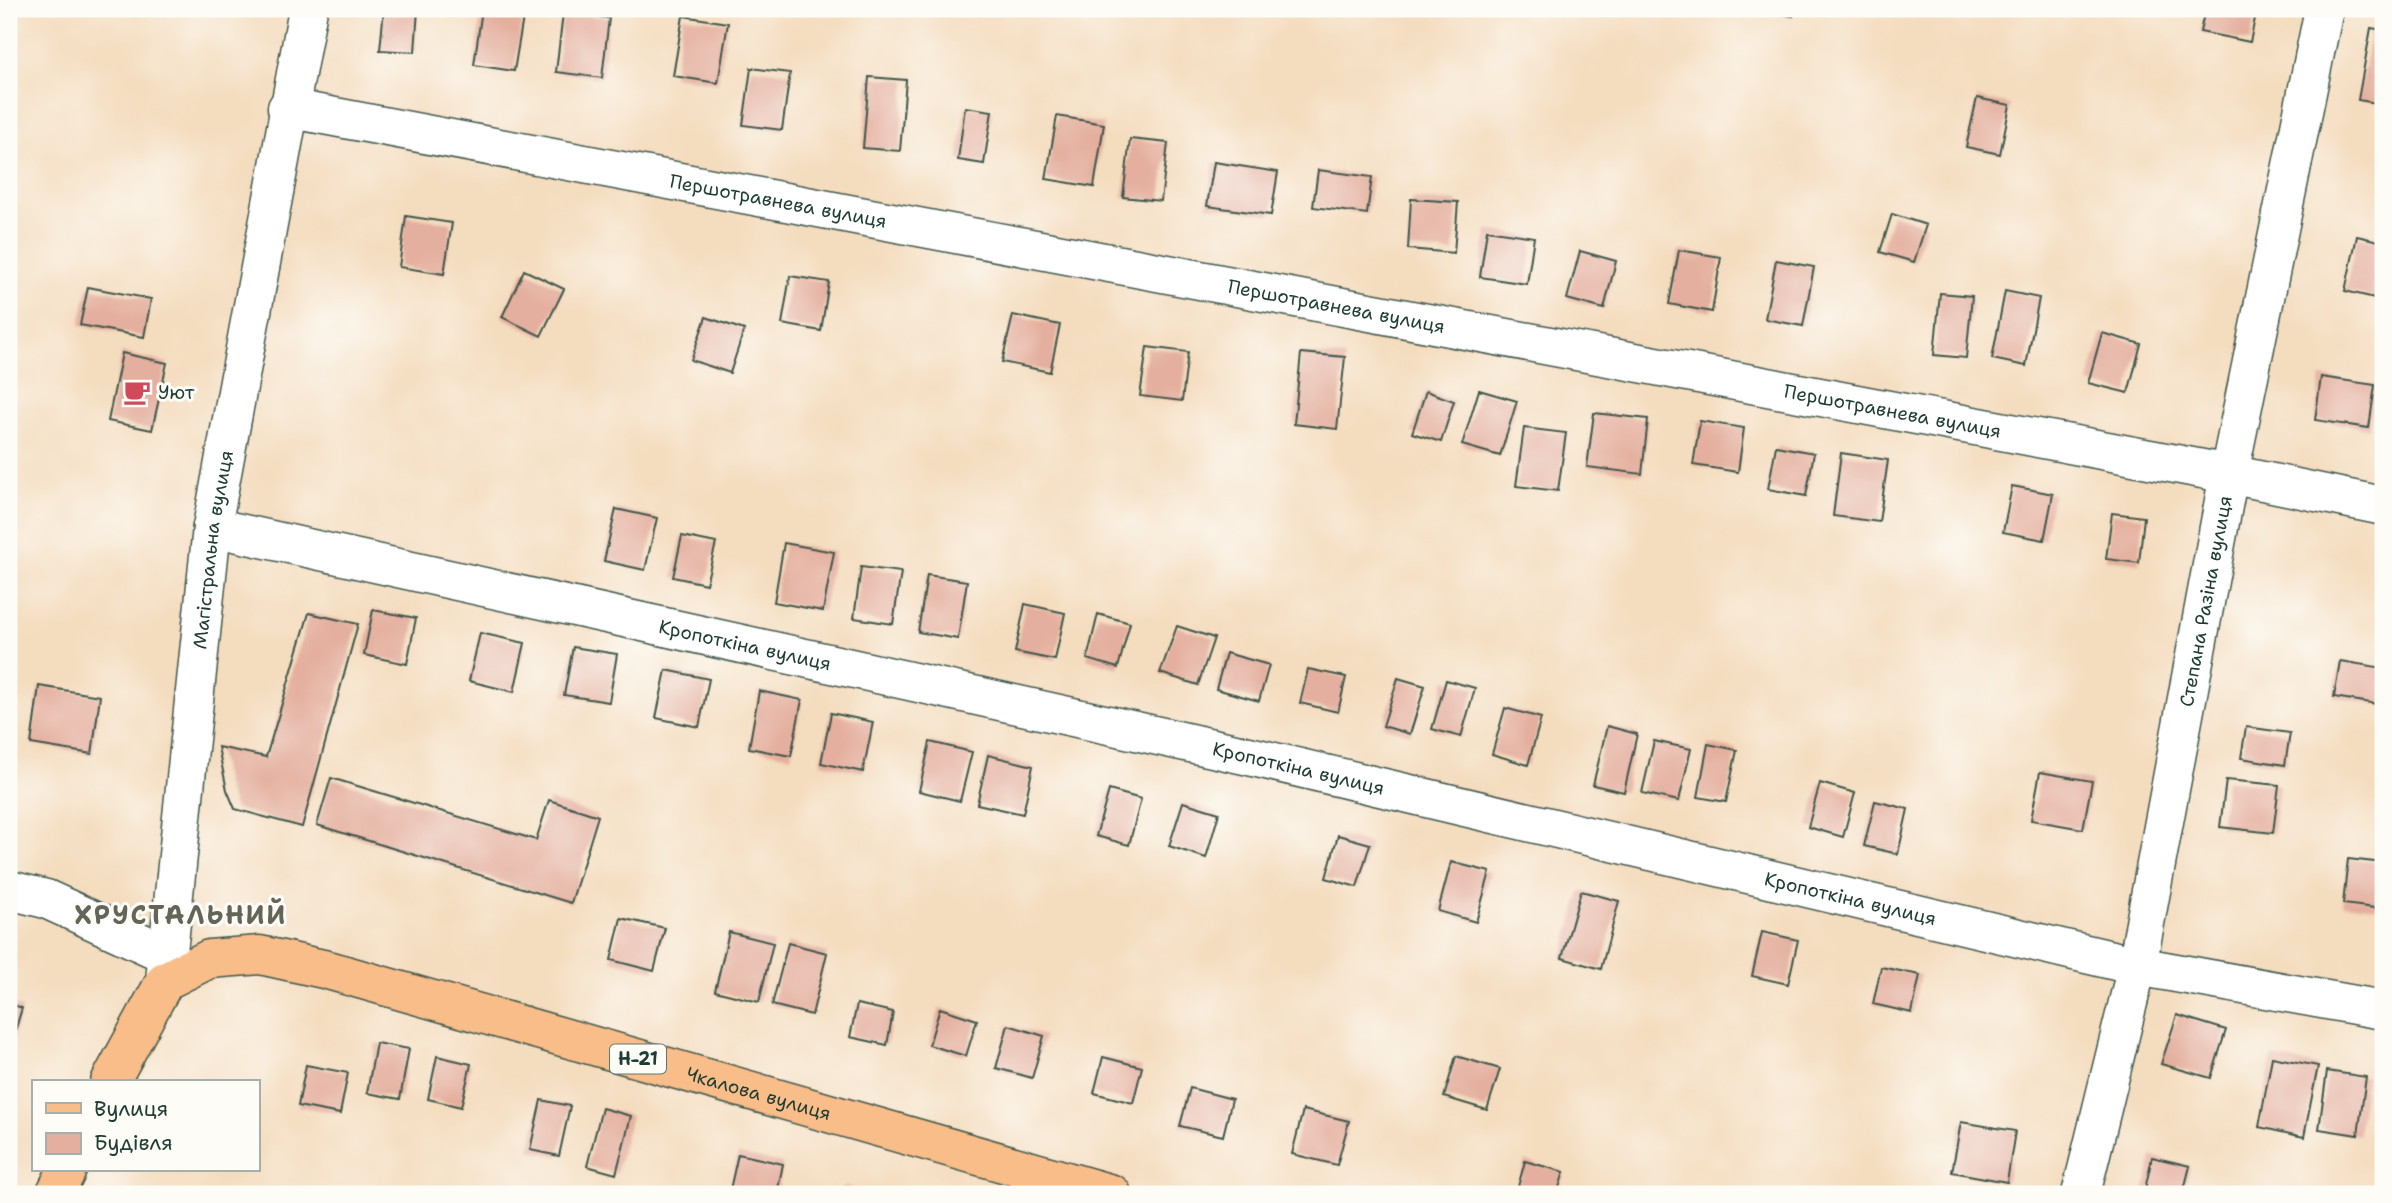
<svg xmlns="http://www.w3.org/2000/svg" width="2392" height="1203" font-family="'Shantell Sans',sans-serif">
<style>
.building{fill:#e4af9e}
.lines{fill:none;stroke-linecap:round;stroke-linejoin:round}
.minor-casing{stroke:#3f5549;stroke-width:41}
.major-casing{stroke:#3f5549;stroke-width:41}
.minor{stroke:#fff;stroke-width:38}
.major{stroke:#f8bd89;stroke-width:38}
.labels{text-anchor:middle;stroke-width:6;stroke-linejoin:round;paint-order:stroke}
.shield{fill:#fdfcf7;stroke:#62766e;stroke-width:2}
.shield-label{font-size:18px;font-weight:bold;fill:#1f3d34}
.street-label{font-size:19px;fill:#1f3d34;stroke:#fdfcf7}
.poi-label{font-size:19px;fill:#1f3d34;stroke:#fdfcf7;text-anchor:start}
.district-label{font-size:26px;font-weight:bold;letter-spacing:2px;fill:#646559;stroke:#fdfcf7}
</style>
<rect width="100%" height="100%" fill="#fdfcf7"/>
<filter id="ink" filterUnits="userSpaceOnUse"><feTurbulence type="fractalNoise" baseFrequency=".0143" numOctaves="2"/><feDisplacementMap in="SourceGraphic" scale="14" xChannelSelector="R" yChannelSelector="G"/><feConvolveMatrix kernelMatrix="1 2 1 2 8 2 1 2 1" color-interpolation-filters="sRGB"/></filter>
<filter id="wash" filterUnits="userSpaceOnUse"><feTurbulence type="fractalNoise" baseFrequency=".00686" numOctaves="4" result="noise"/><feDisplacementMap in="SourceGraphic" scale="28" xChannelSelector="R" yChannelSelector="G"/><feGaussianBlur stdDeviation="1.57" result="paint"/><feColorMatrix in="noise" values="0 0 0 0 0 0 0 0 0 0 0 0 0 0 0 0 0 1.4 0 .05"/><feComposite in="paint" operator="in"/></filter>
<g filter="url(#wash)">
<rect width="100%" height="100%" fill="#f4dcbe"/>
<g id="blocks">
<path class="building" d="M384 9H418L415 52 380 50Z
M482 9 524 12 514 71 474 65Z
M1751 9H1794L1793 16Z
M2205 9H2257L2250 42 2200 32Z
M563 13 609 18 602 78 556 72Z
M683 16 728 23 718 83 673 76Z
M2371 28 2383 30V104L2358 100Z
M751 68 790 73 782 130 743 125Z
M869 77 906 80 900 151 863 148Z
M1977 98 2010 105 2000 154 1966 147Z
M965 107 992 111 984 164 958 160Z
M1057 116 1104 124 1094 187 1046 179Z
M1130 139 1168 143 1161 201 1123 197Z
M1214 162 1278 172 1271 215 1207 206Z
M1318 170 1372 177 1367 214 1313 207Z
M1411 199 1458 202 1454 253 1408 249Z
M1892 214 1926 225 1914 262 1880 252Z
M406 216 452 223 444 274 399 267Z
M1487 230 1534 237 1527 284 1480 277Z
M2357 236 2383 242V300L2345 291Z
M1679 250 1721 257 1712 312 1669 304Z
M1580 251 1616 261 1604 309 1567 299Z
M1776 260 1814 267 1803 326 1765 319Z
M524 270 564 289 541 336 502 317Z
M790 276 829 282 821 331 782 324Z
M88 287 151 299 144 337 80 325Z
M2005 291 2039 298 2026 366 1992 359Z
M1940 293 1972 296 1966 358 1934 355Z
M1013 315 1060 325 1050 372 1002 362Z
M706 317 744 330 730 373 691 360Z
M2102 333 2141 344 2128 393 2088 383Z
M1147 347 1188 352 1182 401 1140 396Z
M122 353 167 363 152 430 108 421Z
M1301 353 1345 357 1337 429 1294 424Z
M2321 377 2375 385 2369 428 2315 420Z
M1479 390 1517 401 1500 456 1462 445Z
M1426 391 1454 401 1441 442 1412 433Z
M1594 413 1648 419 1642 474 1587 467Z
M1700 421 1744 428 1738 472 1693 465Z
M1524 428 1566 433 1558 491 1516 486Z
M1776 446 1814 453 1806 496 1768 489Z
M1841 453 1888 460 1879 522 1833 516Z
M2012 486 2053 494 2044 540 2003 532Z
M616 509 657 518 645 570 604 561Z
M2112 513 2144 517 2139 563 2106 559Z
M682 536 716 543 706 584 673 577Z
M784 543 834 552 823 611 774 602Z
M861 567 901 572 893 624 854 618Z
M927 575 967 581 958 639 918 632Z
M1025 604 1065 613 1055 660 1015 652Z
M373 610 416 618 407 664 364 655Z
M309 613 358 624 302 827 235 809 227 790 218 747 266 757Z
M1098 614 1130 623 1118 668 1087 659Z
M1177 626 1214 638 1198 685 1160 673Z
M480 633 525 643 514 692 469 681Z
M573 647 617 654 609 702 564 695Z
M1226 653 1269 665 1259 701 1216 689Z
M2340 661 2383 668V705L2334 697Z
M1308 669 1346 677 1338 712 1300 703Z
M666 670 709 679 699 727 656 718Z
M1398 678 1425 686 1410 734 1383 726Z
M1446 680 1475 688 1461 737 1432 729Z
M39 686 100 696 92 754 31 744Z
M759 691 802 700 791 756 749 748Z
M1505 708 1541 718 1528 765 1492 754Z
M831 713 873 722 863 772 821 763Z
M1607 726 1637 734 1624 792 1593 785Z
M2246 727 2290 733 2285 765 2241 758Z
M1654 741 1691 749 1679 801 1642 793Z
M930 742 972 752 960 801 919 791Z
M1708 744 1737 750 1726 802 1698 797Z
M988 755 1033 766 1023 814 977 804Z
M2040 772 2092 781 2083 829 2031 820Z
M331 778 536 840 549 800 598 816 571 903 317 825Z
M2226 780 2279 785 2273 833 2220 827Z
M1820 783 1855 793 1843 837 1808 827Z
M1109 790 1141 799 1129 845 1096 836Z
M1875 801 1908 809 1898 854 1864 846Z
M1183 802 1219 813 1206 858 1169 846Z
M1338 835 1370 844 1357 887 1326 878Z
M2348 859 2383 863V909L2343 904Z
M1451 862 1490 872 1476 922 1438 911Z
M1581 891 1619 901 1601 969 1562 958Z
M621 918 665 928 654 971 611 960Z
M729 932 773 943 759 1002 715 991Z
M1762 932 1798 940 1788 984 1752 976Z
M788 943 827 953 812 1015 772 1005Z
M1881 967 1920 975 1912 1013 1873 1004Z
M9 1003 22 1008 9 1051Z
M857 1004 893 1012 887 1045 850 1037Z
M940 1008 977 1020 966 1056 929 1045Z
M2177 1015 2226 1030 2211 1078 2161 1064Z
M1008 1025 1044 1036 1032 1078 996 1068Z
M376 1043 409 1049 400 1099 367 1093Z
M437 1056 471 1064 461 1107 428 1099Z
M1456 1056 1500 1069 1487 1110 1444 1097Z
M1103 1057 1142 1067 1133 1103 1094 1093Z
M2272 1057 2318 1066 2304 1137 2259 1127Z
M306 1065 348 1073 340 1114 298 1106Z
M2327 1071 2366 1077 2358 1135 2319 1129Z
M1190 1088 1232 1099 1223 1136 1180 1126Z
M541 1100 570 1106 559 1156 530 1150Z
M602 1108 631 1116 616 1174 587 1166Z
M1303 1110 1349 1121 1337 1165 1292 1154Z
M1961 1122 2015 1131 2007 1182 1952 1172Z
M738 1154 783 1164 777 1194H729Z
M2152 1157 2190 1166 2183 1194H2144Z
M1525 1161 1564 1172 1557 1194H1516Z
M845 1186 875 1193 874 1194H843Z"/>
</g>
</g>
<g filter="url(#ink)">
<use href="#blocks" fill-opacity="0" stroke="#3f5549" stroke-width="2"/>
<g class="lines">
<defs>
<g id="minor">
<path id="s1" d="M287 108 2229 474 2383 506"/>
<path id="s2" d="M212 527 1249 756 2137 966 2383 1010"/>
<path d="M9 890 46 899 168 955"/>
<path id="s3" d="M165 981 212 527 308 9"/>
<path id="s4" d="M2081 1194 2137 966 2229 474 2324 9"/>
</g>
<g id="major">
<path id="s5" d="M110 1082 165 981 209 959 260 955 328 970 1112 1194"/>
<path d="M55 1194 67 1170"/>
</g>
</defs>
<use href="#minor" class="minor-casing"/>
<use href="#major" class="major-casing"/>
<use href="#minor" class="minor"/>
<use href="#major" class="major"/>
</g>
</g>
<defs>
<symbol id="cafe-bare" viewBox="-9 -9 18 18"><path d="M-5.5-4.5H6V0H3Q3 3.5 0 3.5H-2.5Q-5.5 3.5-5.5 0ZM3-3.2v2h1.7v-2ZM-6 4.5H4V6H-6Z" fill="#d1495b" stroke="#fdfcf7" stroke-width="2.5" paint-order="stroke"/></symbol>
</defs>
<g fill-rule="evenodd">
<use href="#cafe-bare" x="118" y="373" width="38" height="38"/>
</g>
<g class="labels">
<rect class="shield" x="610" y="1044.5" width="56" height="29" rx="5"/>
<g class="shield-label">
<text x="638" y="1065">Н-21</text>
</g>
<g class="street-label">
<text dy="7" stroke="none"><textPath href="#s1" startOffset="500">Першотравнева вулиця</textPath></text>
<text dy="7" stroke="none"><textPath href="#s1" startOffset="1068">Першотравнева вулиця</textPath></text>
<text dy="7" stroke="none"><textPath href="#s1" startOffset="1634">Першотравнева вулиця</textPath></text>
<text dy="7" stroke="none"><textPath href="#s3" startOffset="434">Магістральна вулиця</textPath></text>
<text dy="7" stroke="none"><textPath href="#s4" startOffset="606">Степана Разіна вулиця</textPath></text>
<text dy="7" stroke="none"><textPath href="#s2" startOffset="546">Кропоткіна вулиця</textPath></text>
<text dy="7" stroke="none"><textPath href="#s2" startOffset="1113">Кропоткіна вулиця</textPath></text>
<text dy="7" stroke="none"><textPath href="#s2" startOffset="1680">Кропоткіна вулиця</textPath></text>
<text dy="7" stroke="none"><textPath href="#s5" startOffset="733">Чкалова вулиця</textPath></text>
</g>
<g class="poi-label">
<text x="158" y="399">Уют</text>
</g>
<g class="district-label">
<text x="181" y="924">ХРУСТАЛЬНИЙ</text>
</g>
</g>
<rect width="2392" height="1203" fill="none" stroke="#fdfcf7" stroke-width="35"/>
<rect x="32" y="1080" width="228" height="91" fill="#fdfcf7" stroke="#a4b0a9" stroke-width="2"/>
<rect x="46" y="1103" width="35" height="10" fill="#f8bd89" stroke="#a4b0a9" stroke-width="2"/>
<text x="94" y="1116" font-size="21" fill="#1f3d34">Вулиця</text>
<rect x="46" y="1133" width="35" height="21" fill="#e4af9e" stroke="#a4b0a9" stroke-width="2"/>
<text x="94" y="1150" font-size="21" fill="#1f3d34">Будівля</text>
</svg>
